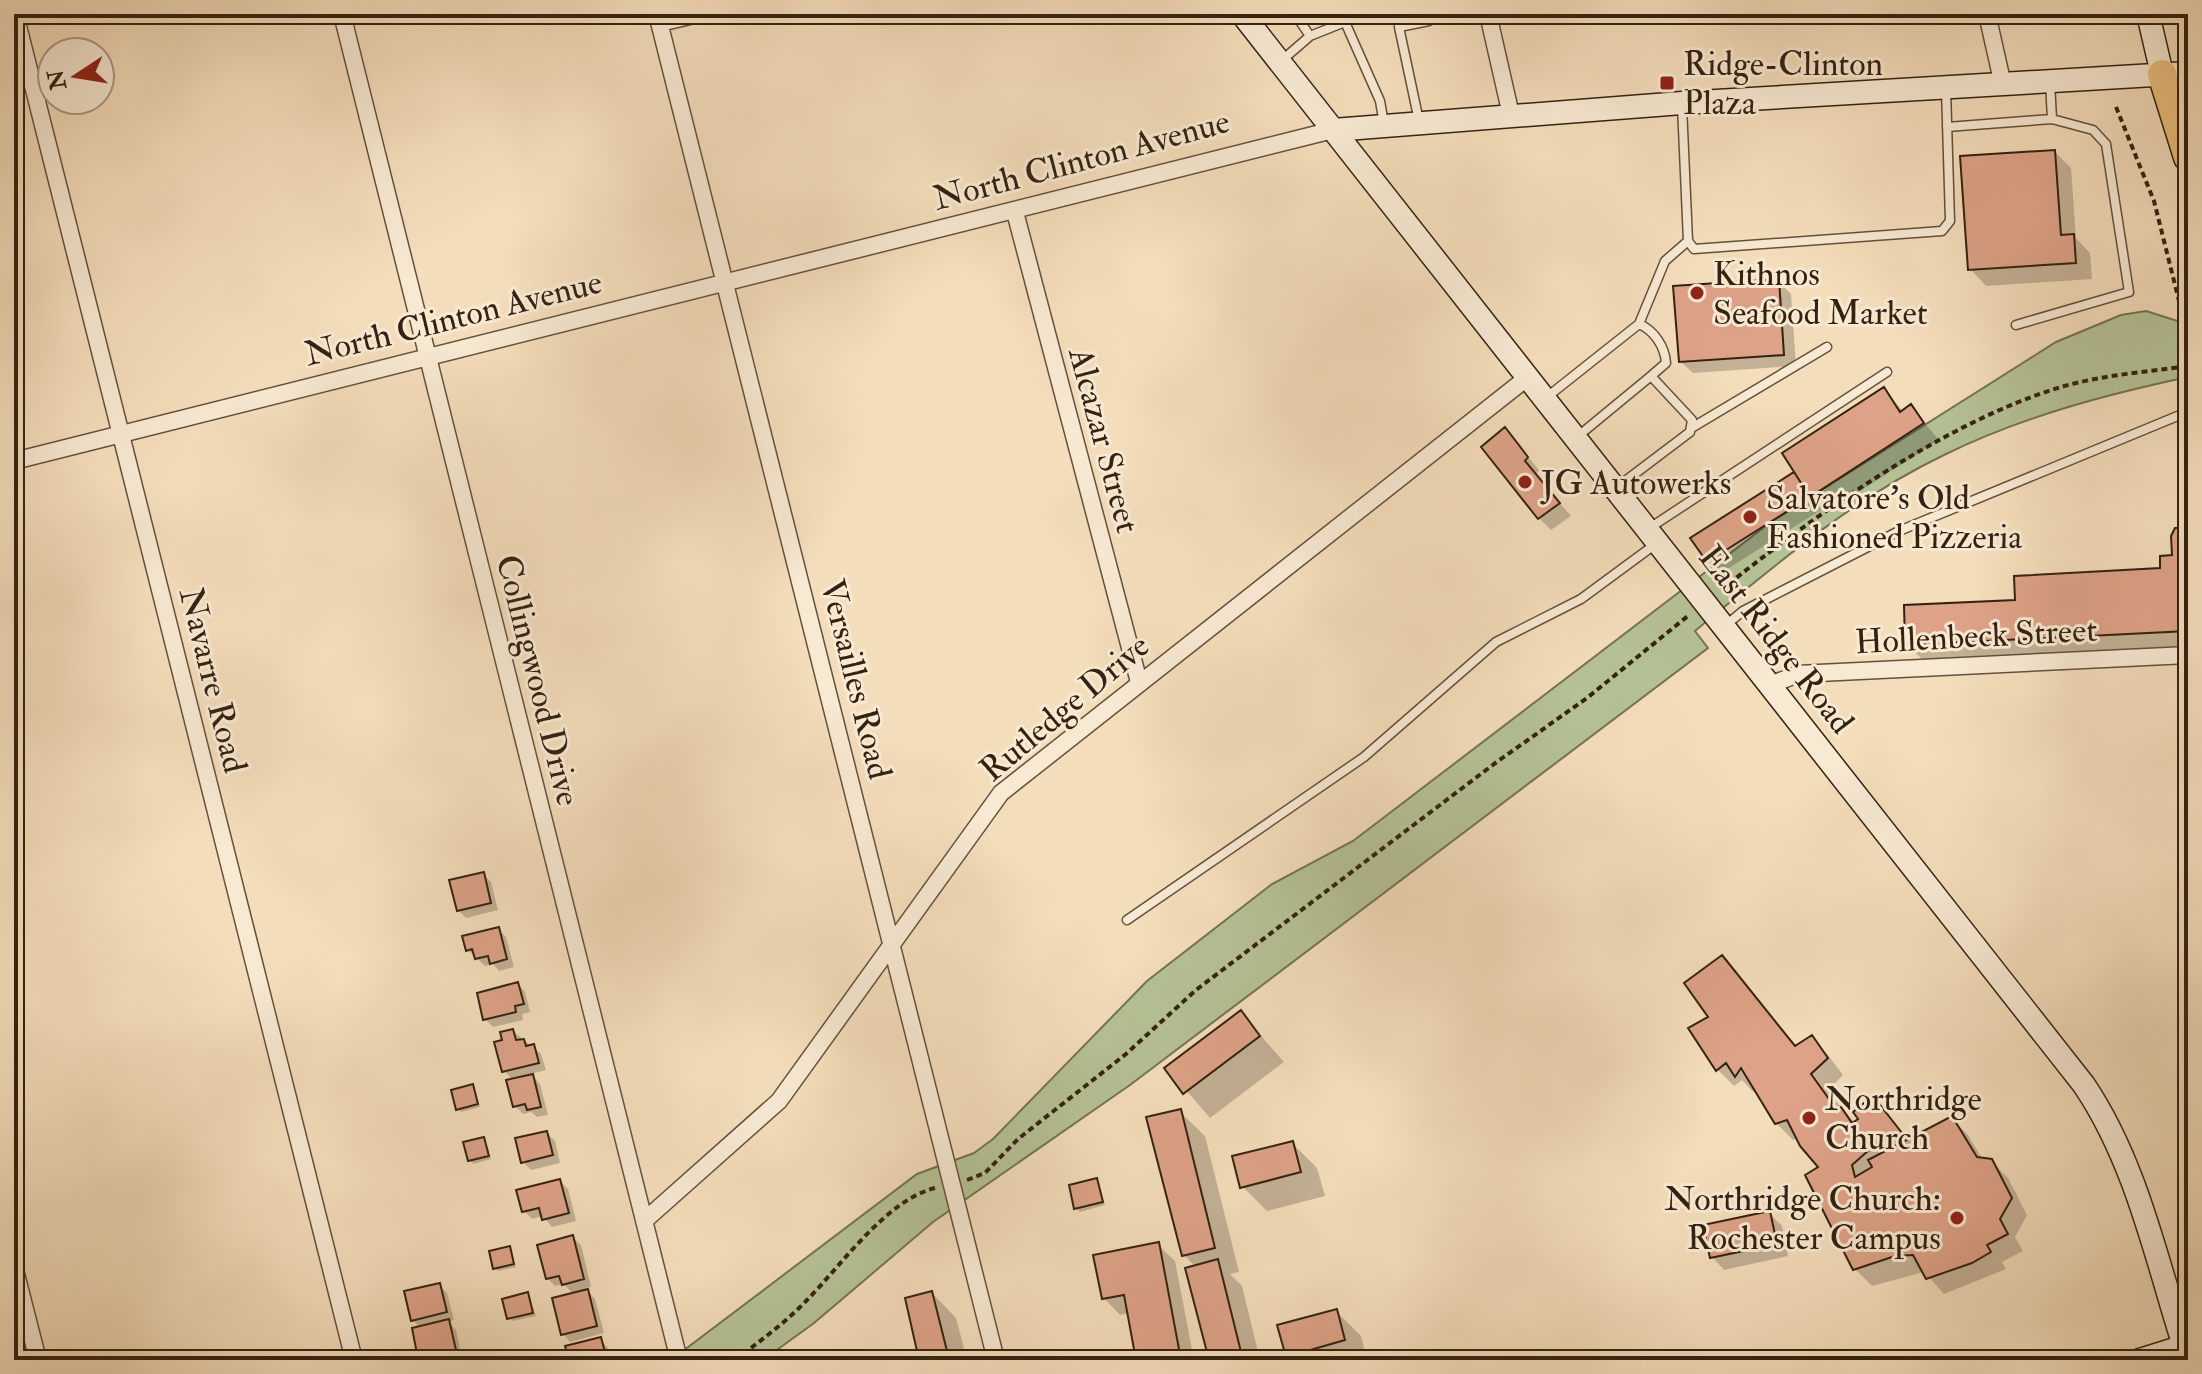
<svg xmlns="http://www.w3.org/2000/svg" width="2202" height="1374" font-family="'IM FELL Double Pica',serif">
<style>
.green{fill:#b5c296;stroke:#747254;stroke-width:2}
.shadow{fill:#0003}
.building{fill:#dda287;stroke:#342211;stroke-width:2}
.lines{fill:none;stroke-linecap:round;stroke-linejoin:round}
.lane-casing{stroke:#64513c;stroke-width:11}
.street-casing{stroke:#64513c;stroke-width:19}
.secondary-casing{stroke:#342211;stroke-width:25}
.highway-casing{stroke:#342211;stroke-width:31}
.path{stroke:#342211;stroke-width:4;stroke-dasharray:6 4;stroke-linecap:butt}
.lane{stroke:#f8e9d3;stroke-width:8}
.street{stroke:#f8e9d3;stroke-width:16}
.secondary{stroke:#f8e9d3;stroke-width:22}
.highway{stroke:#eabe7e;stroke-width:28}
.poi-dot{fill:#8f2418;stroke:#f8e9d3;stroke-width:3}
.labels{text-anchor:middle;stroke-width:6;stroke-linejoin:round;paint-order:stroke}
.poi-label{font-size:34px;fill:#342211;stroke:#f8e9d3;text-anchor:start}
.street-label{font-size:34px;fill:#342211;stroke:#f8e9d3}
</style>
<rect width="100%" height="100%" fill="#f4ddbb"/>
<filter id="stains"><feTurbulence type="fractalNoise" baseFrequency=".0025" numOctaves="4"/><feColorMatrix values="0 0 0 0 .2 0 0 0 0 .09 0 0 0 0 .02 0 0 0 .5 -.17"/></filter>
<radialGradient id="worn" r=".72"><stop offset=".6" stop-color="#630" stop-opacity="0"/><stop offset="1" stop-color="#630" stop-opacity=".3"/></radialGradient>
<path class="green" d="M2146 311 2184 323 2188 337V377C2104 395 2021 417 1944 455 1852 499 1773 567 1695 631L1708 648 1130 1085 933 1222 814 1323 770 1355 762 1360H671L917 1174 974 1153 993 1139 1147 981 1272 884 1353 841 1771 522 2056 342 2121 315Z
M14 1298 30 1360H14Z"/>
<path class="shadow" d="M2055 152 2071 168 2076 238 2090 253 2092 279 1986 286 1970 269Z
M1778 281 1791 294 1796 366 1693 373 1680 361Z
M1884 390 1904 412 1911 407 1939 440 1828 512 1824 508 1721 573 1708 561 1794 474 1800 480Z
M1505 429 1539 470 1536 475 1571 516 1551 530 1539 518Z
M2188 530V648L1924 661 1907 645 2017 601 2162 570Z
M483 874 491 882 498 910 466 918 458 910Z
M498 929 506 937 514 967 499 971 493 964 485 966 468 950Z
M1722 958 1797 1047 1811 1038 1828 1055 1843 1075 1827 1091 1855 1123 1873 1099 1910 1141 1952 1119 1968 1135 1983 1160 1991 1161 2008 1178 2027 1215 2015 1237 2023 1251 2002 1262 2006 1269 1944 1294 1924 1272 1872 1286 1855 1269 1821 1167 1798 1138 1793 1140 1776 1123 1755 1088 1753 1092 1742 1080 1734 1086 1717 1069 1711 1017Z
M518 984 525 992 530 1012 522 1014 523 1020 493 1027 485 1019 479 994Z
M1241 1013 1284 1062 1210 1118 1167 1068Z
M513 1031 541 1054 546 1070 531 1074 540 1084 548 1115 537 1117 531 1112 523 1114 515 1106 514 1081 504 1071V1042Z
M472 1086 480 1107 461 1112 458 1108Z
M1180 1112 1205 1136 1239 1272 1230 1274 1242 1286 1260 1360H1211L1196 1267 1184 1255Z
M547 1133 555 1141 560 1163 531 1170 523 1162Z
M483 1139 491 1159 473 1164 470 1160Z
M1292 1143 1317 1168 1325 1196 1267 1211 1242 1186Z
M1097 1180 1105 1205 1080 1212 1076 1208Z
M560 1181 568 1189 576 1221 552 1227 543 1216 532 1219 524 1211Z
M1769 1213 1782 1226 1788 1256 1724 1270 1712 1257Z
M573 1238 581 1245 591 1287 585 1288 595 1299 604 1333 570 1342 563 1334 574 1295 564 1284 555 1286 547 1278Z
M1158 1245 1175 1261 1194 1360H1138L1129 1313 1120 1315 1104 1298Z
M509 1248 516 1267 498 1271 495 1268Z
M439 1285 447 1293 454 1320 448 1322 456 1330 462 1358 423 1360 420 1328 413 1320Z
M932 1293 956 1318 967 1360H921L907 1299Z
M528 1294 536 1316 513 1321 509 1318Z
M1336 1311 1361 1336 1367 1360H1292L1288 1356Z
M600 1340 608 1348 611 1360H571Z"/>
<path class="building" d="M2055 150 2061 235 2074 234 2076 263 1968 270 1960 156Z
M1779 279 1784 355 1679 362 1673 286Z
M1884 387 1900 412 1911 404 1924 423 1810 497 1782 453Z
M1505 427 1528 457 1525 461 1560 503 1538 519 1481 447Z
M1794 472 1810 497 1707 562 1690 538Z
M2175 528H2188V631L1905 645 1904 605 2015 600 2014 576 2160 568V556L2172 555 2171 536Z
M484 872 491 903 457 911 449 880Z
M499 927 507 959 490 964 488 956 475 959 472 949 466 951 462 936Z
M1722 955 1795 1046 1812 1035 1828 1058 1811 1074 1837 1110 1841 1107 1852 1123 1858 1119 1853 1112 1873 1096 1902 1133 1882 1148 1878 1142 1852 1165 1855 1177 1872 1167 1868 1160 1952 1116 1977 1157 1992 1159 2012 1198 2000 1219 2008 1234 1987 1245 1991 1252 1972 1263 1926 1279 1913 1255 1895 1256 1853 1270 1805 1175 1818 1167 1800 1146 1787 1120 1775 1124 1741 1068 1735 1077 1726 1063 1716 1071 1688 1028 1708 1017 1684 983Z
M518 982 524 1004 515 1006 516 1012 483 1020 477 993Z
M1241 1010 1260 1036 1183 1094 1164 1068Z
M513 1029 516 1040 524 1039 526 1046 534 1044 539 1063 502 1072 494 1042 502 1040 500 1032Z
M533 1074 541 1107 527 1110 525 1104 513 1107 506 1080Z
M473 1084 478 1104 456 1110 451 1090Z
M1181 1109 1215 1248 1182 1256 1146 1117Z
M547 1131 553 1155 521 1163 515 1138Z
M484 1137 489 1156 468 1161 463 1142Z
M1293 1141 1301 1172 1240 1188 1232 1156Z
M1097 1178 1103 1202 1074 1209 1069 1185Z
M560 1179 569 1213 542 1220 539 1208 522 1212 516 1190Z
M1770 1211 1777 1244 1710 1258 1703 1225Z
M573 1235 584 1279 562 1285 559 1276 546 1279 537 1245Z
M1159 1242 1181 1360H1136L1124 1295 1102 1299 1093 1255Z
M510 1246 514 1264 493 1269 489 1251Z
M1218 1259 1243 1360H1209L1185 1268Z
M440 1283 447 1312 411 1321 404 1291Z
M588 1289 597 1326 561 1335 552 1298Z
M932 1291 949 1359 919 1360 905 1298Z
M528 1292 533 1313 507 1319 502 1299Z
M1337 1309 1345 1340 1286 1357 1277 1325Z
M449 1319 456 1350 418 1359 412 1328Z
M601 1337 607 1360H569L565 1346Z"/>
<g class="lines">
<defs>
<path id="lane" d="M1295 14 1310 36
M1280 62 1310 36 1345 22 1380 101 1384 124
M1682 106 1688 241 1694 249 1942 231 1950 221 1946 89
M1419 121 1399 27 1429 21
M1947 127 2052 119 2050 82
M1639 324 1665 261 1688 241
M2016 325 2129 292 2106 144 2093 130 2052 119
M1547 397 1639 324C1654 330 1665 347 1666 363L1651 376
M1693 427 1827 347
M1577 437 1651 376 1692 420 1690 432 1616 488
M1648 529 1887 372
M1726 625 1743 611 1899 531 2180 415 2188 435
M1127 920 1364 757 1496 642 1581 599 1657 543"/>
<path id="street" d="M15 14 354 1360
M342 14 679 1360
M657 14 996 1360
M1488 14 1511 115
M1987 14 2003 85
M660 23 698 14
M1015 212 1139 682
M14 461 1333 130
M1770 685 1798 674 2188 655
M644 1221 779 1101 1001 793 1528 377
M14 1266 38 1360"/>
<path id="secondary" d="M1242 14 2084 1085C2136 1162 2156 1258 2184 1346
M2148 14 2162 74
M1333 130 1682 103 2188 73
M2140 1360 2188 1345"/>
<path id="highway" d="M2162 74 2188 157"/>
</defs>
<use href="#lane" class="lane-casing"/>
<use href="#street" class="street-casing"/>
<use href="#secondary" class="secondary-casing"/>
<use href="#highway" class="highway-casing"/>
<path class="path" d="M2116 107 2154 201 2188 337
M1721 590C1816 514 1945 422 2061 387 2102 375 2146 372 2188 366
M967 1180 985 1173 1018 1139 1126 1054 1196 990 1494 764 1587 698 1689 615
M735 1360C760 1341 785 1323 806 1301 841 1266 886 1200 935 1188"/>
<use href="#lane" class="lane"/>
<use href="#street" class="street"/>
<use href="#secondary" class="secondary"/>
<use href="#highway" class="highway"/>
</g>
<g class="poi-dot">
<rect x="1659" y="75" width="16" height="16" rx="4"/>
<circle cx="1697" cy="293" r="8"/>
<circle cx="1525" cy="482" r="8"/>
<circle cx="1750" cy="517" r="8"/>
<circle cx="1809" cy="1118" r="8"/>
<circle cx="1957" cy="1218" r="8"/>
</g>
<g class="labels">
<g class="poi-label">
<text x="1683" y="75">Ridge-Clinton<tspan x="1683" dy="39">Plaza</tspan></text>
<text x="1713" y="285">Kithnos<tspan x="1713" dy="39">Seafood Market</tspan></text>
<text x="1541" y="494">JG Autowerks</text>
<text x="1766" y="509">Salvatore's Old<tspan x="1766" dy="39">Fashioned Pizzeria</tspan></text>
<text x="1825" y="1110">Northridge<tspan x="1825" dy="39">Church</tspan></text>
<text x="1941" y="1210" text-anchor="end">Northridge Church:<tspan x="1941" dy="39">Rochester Campus</tspan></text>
</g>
<g class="street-label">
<text transform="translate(1081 159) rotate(-15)" y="12">North Clinton Avenue</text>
<text transform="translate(453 317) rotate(-14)" y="12">North Clinton Avenue</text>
<text transform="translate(1105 440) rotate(75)" y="12">Alcazar Street</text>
<text transform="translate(1976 635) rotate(-3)" y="12">Hollenbeck Street</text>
<text transform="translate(1777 639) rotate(52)" y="12">East Ridge Road</text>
<text transform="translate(857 679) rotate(76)" y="12">Versailles Road</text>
<text transform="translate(214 680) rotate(76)" y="12">Navarre Road</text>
<text transform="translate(539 680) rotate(76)" y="12">Collingwood Drive</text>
<text transform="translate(1064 707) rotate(-40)" y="12">Rutledge Drive</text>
</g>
</g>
<rect width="2202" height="1374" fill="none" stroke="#f4ddbb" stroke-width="48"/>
<rect x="16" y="16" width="2170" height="1342" fill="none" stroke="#342211" stroke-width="4"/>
<rect x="24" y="24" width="2154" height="1326" fill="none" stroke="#342211" stroke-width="2"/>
<g transform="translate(76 76) rotate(258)"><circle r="38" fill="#f8e9d3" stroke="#aa9985" stroke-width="2"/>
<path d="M0-6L14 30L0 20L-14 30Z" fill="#8f2418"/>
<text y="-12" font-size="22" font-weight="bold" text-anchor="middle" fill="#342211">N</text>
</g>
<rect width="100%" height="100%" filter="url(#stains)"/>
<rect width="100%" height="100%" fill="url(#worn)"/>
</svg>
